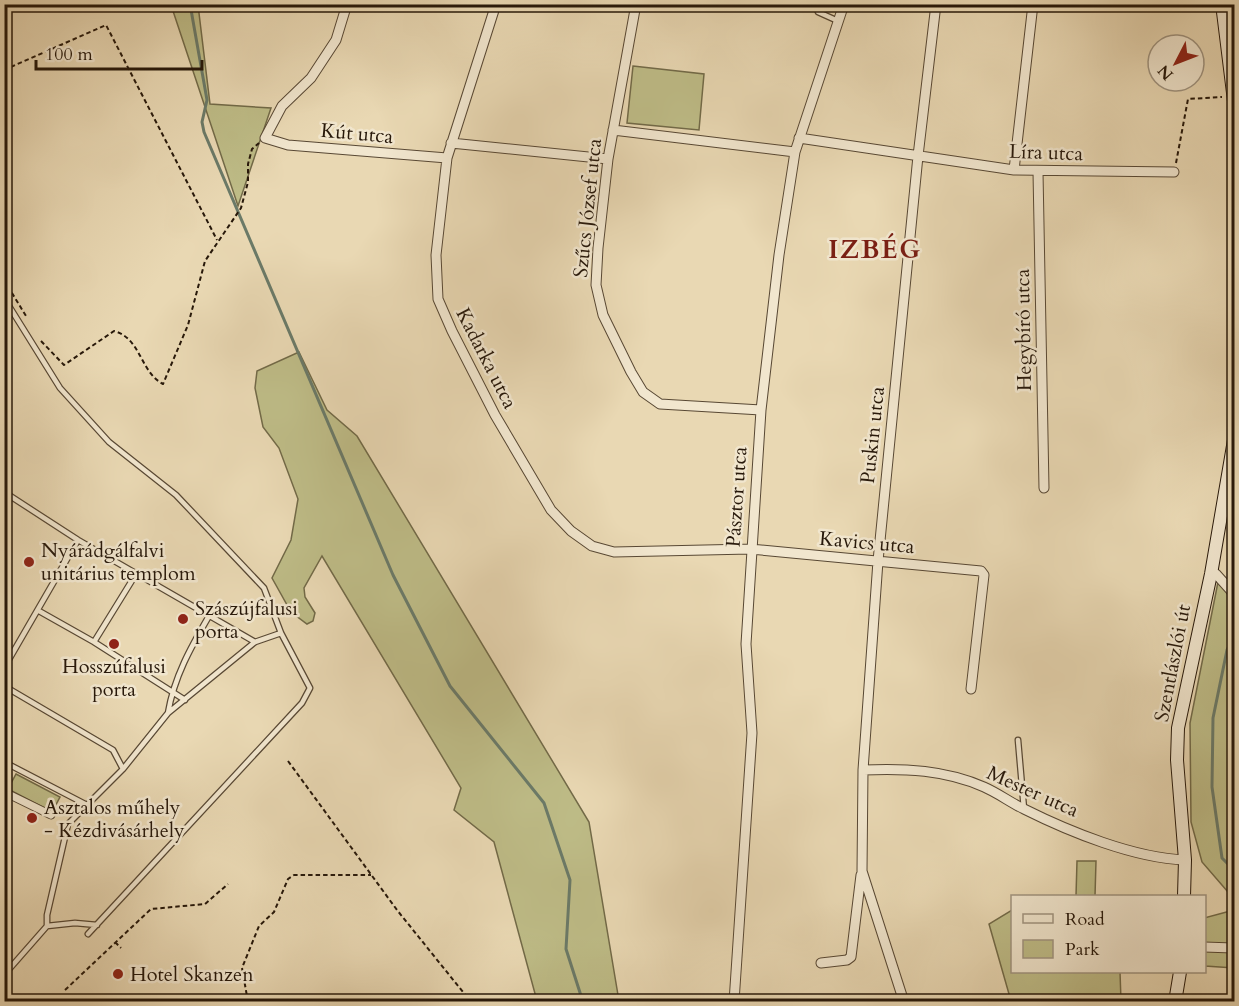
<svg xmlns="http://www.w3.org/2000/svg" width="1239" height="1006" font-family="Cardo,serif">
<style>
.green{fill:#bebc87;stroke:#726a48;stroke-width:1.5}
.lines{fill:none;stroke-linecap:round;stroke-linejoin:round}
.stream{stroke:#6b7a68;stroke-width:3}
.service-casing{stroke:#584834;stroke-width:7}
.pedestrian-casing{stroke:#584834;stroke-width:9}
.minor-casing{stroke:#584834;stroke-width:11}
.secondary-casing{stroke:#27180a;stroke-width:14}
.path{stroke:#27180a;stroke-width:2;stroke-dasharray:4.5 3;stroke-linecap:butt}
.service{stroke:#f1e6ce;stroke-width:4.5}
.pedestrian{stroke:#f1e6ce;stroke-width:7}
.minor{stroke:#f1e6ce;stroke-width:9}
.secondary{stroke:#f1e6ce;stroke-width:12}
.poi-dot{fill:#8f2418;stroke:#f1e6ce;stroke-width:2}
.labels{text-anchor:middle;stroke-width:5;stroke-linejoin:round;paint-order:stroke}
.street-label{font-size:20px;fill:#27180a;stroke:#f1e6ce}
.poi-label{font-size:20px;fill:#27180a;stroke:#f1e6ce;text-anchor:start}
.district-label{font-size:26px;font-weight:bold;letter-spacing:1.5px;fill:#7a1f14;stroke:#f1e6ce}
</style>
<rect width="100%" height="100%" fill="#e9d8b3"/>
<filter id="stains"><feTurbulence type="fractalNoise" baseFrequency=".00333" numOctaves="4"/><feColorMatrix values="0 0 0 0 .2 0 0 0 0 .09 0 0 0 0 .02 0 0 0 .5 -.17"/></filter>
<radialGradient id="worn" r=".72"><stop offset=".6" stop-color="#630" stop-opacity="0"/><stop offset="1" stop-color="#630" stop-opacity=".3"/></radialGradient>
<path class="green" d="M171 5H198L210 104 271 108 238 206Z
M633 66 704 74 699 130 627 123Z
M299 352 327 410 357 436 589 822 619 1001H537L494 842 454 810 461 788 322 556 304 588 305 597 315 613 313 621 307 624 291 612 272 578 291 540 298 499 279 448 263 427 255 388 257 371Z
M1223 579 1234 583V899L1202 862 1191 822 1190 723 1218 582Z
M16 774 60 797 52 812 8 789Z
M1077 861H1096L1095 896H1076Z
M1012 910V972H1120L1121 1001H1011L989 924Z
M1234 910V968L1205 966 1204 918Z"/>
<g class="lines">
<path class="stream" d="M190 4 207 100 202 122 204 132 393 575 450 686 544 803 570 880 566 949 583 1002
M1234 636 1227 650 1213 718 1212 787 1222 858 1234 870"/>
<defs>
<path id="service" d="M815 4 818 12 838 21
M4 298 60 388 109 442 176 495 264 588 281 633 310 688 302 703 88 934
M4 492 78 540 255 642
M39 611 94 642 185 700
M94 642 136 574
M4 668 78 540
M4 686 113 750 123 769
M168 713C174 677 191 647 209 616
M1018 740 1024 809
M4 762 87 805
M47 926V915L68 824 123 769 168 713 255 642 281 633
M4 975 47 926 75 923 97 925"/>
<path id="pedestrian" d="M4 792 51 815"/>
<path id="minor" d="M347 4 336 40 311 78 282 106 265 138 288 145 447 158
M496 4 447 158 436 255 438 299 452 331 495 415 551 510 571 531 592 546 614 552 750 549 981 571 984 575 971 689
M636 4 608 159 598 248 596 285 603 315 631 372 643 392 660 404 761 410
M613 130 795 152
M799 138 1014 170 1174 172
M451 143 608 159
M1014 170 1033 4
M1038 172 1044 488
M1211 574H1216L1234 594
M863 770C904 768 946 770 984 787 998 793 1011 803 1024 809 1070 832 1134 858 1185 860
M1204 947 1233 948
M821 963 847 960 851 957 861 875
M734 1002 752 733 746 644 761 410 779 255 795 152 844 4
M904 1002 862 871 863 770 878 561 918 156 936 4"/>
<path id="secondary" d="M1222 4 1234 101
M1184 896 1185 860 1177 760 1178 728 1211 574 1234 440
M1175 1002 1180 972"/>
</defs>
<use href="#service" class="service-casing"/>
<use href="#pedestrian" class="pedestrian-casing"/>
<use href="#minor" class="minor-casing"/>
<use href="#secondary" class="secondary-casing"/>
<path class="path" d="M4 57 5 4
M4 70 106 25 217 240
M1176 163 1188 99 1222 97
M4 280 26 316
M41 341 64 365 114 331C141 338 140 372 163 384L188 325 205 261 241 208 248 182V164L252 149 259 143
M288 761 397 910 471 1002
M115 942 121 948
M65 990 151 909 205 904 228 884
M248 1002 242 968 259 926 274 912 288 879 294 875H371"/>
<use href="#service" class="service"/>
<use href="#pedestrian" class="pedestrian"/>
<use href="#minor" class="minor"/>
<use href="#secondary" class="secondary"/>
</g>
<g class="poi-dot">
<circle cx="29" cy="562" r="6"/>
<circle cx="183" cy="619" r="6"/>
<circle cx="114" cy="644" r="6"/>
<circle cx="32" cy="818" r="6"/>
<circle cx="118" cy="974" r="6"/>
</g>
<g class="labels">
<g class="street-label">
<text transform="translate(357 133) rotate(5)" y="7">Kút utca</text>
<text transform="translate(1046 152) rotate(2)" y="7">Líra utca</text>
<text transform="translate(587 208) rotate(-84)" y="7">Szűcs József utca</text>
<text transform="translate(1023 330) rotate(-91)" y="7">Hegybíró utca</text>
<text transform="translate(487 358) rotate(63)" y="7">Kadarka utca</text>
<text transform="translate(872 435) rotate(-84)" y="7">Puskin utca</text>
<text transform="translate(736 497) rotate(-86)" y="7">Pásztor utca</text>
<text transform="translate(867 542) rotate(5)" y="7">Kavics utca</text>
<text transform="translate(1172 663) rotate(-79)" y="7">Szentlászlói út</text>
<text transform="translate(1033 791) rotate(24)" y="7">Mester utca</text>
</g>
<g class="poi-label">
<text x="41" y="557">Nyárádgálfalvi<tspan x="41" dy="23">unitárius templom</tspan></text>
<text x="195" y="615">Szászújfalusi<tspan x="195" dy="23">porta</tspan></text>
<text x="114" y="673" text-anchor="middle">Hosszúfalusi<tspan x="114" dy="23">porta</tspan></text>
<text x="44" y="814">Asztalos műhely<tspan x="44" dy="23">- Kézdivásárhely</tspan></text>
<text x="130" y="981">Hotel Skanzen</text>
</g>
<g class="district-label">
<text x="875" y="258">IZBÉG</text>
</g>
</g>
<rect width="1239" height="1006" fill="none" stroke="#e9d8b3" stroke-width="24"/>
<rect x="6" y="6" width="1227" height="994" fill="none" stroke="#27180a" stroke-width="3"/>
<rect x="12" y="12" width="1215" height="982" fill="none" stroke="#27180a" stroke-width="1.5"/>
<rect x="1011" y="895" width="195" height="78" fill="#f1e6ce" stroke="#a09480" stroke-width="1.5"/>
<rect x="1023" y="914" width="30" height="9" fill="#f1e6ce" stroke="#a09480" stroke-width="1.5"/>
<text x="1065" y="925" font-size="18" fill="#27180a">Road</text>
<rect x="1023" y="940" width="30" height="18" fill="#bebc87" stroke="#a09480" stroke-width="1.5"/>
<text x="1065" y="955" font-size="18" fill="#27180a">Park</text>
<g transform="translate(1176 63) rotate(228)"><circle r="28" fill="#f1e6ce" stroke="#a09480" stroke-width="1.5"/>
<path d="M0-4.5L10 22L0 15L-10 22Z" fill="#8f2418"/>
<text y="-9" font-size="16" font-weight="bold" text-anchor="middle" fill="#27180a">N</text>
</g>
<path d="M36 60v9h166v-9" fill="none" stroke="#27180a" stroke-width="3"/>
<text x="45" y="60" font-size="18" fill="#27180a" stroke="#f1e6ce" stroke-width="4.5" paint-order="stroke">100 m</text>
<rect width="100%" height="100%" filter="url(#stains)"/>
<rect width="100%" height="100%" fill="url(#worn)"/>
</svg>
